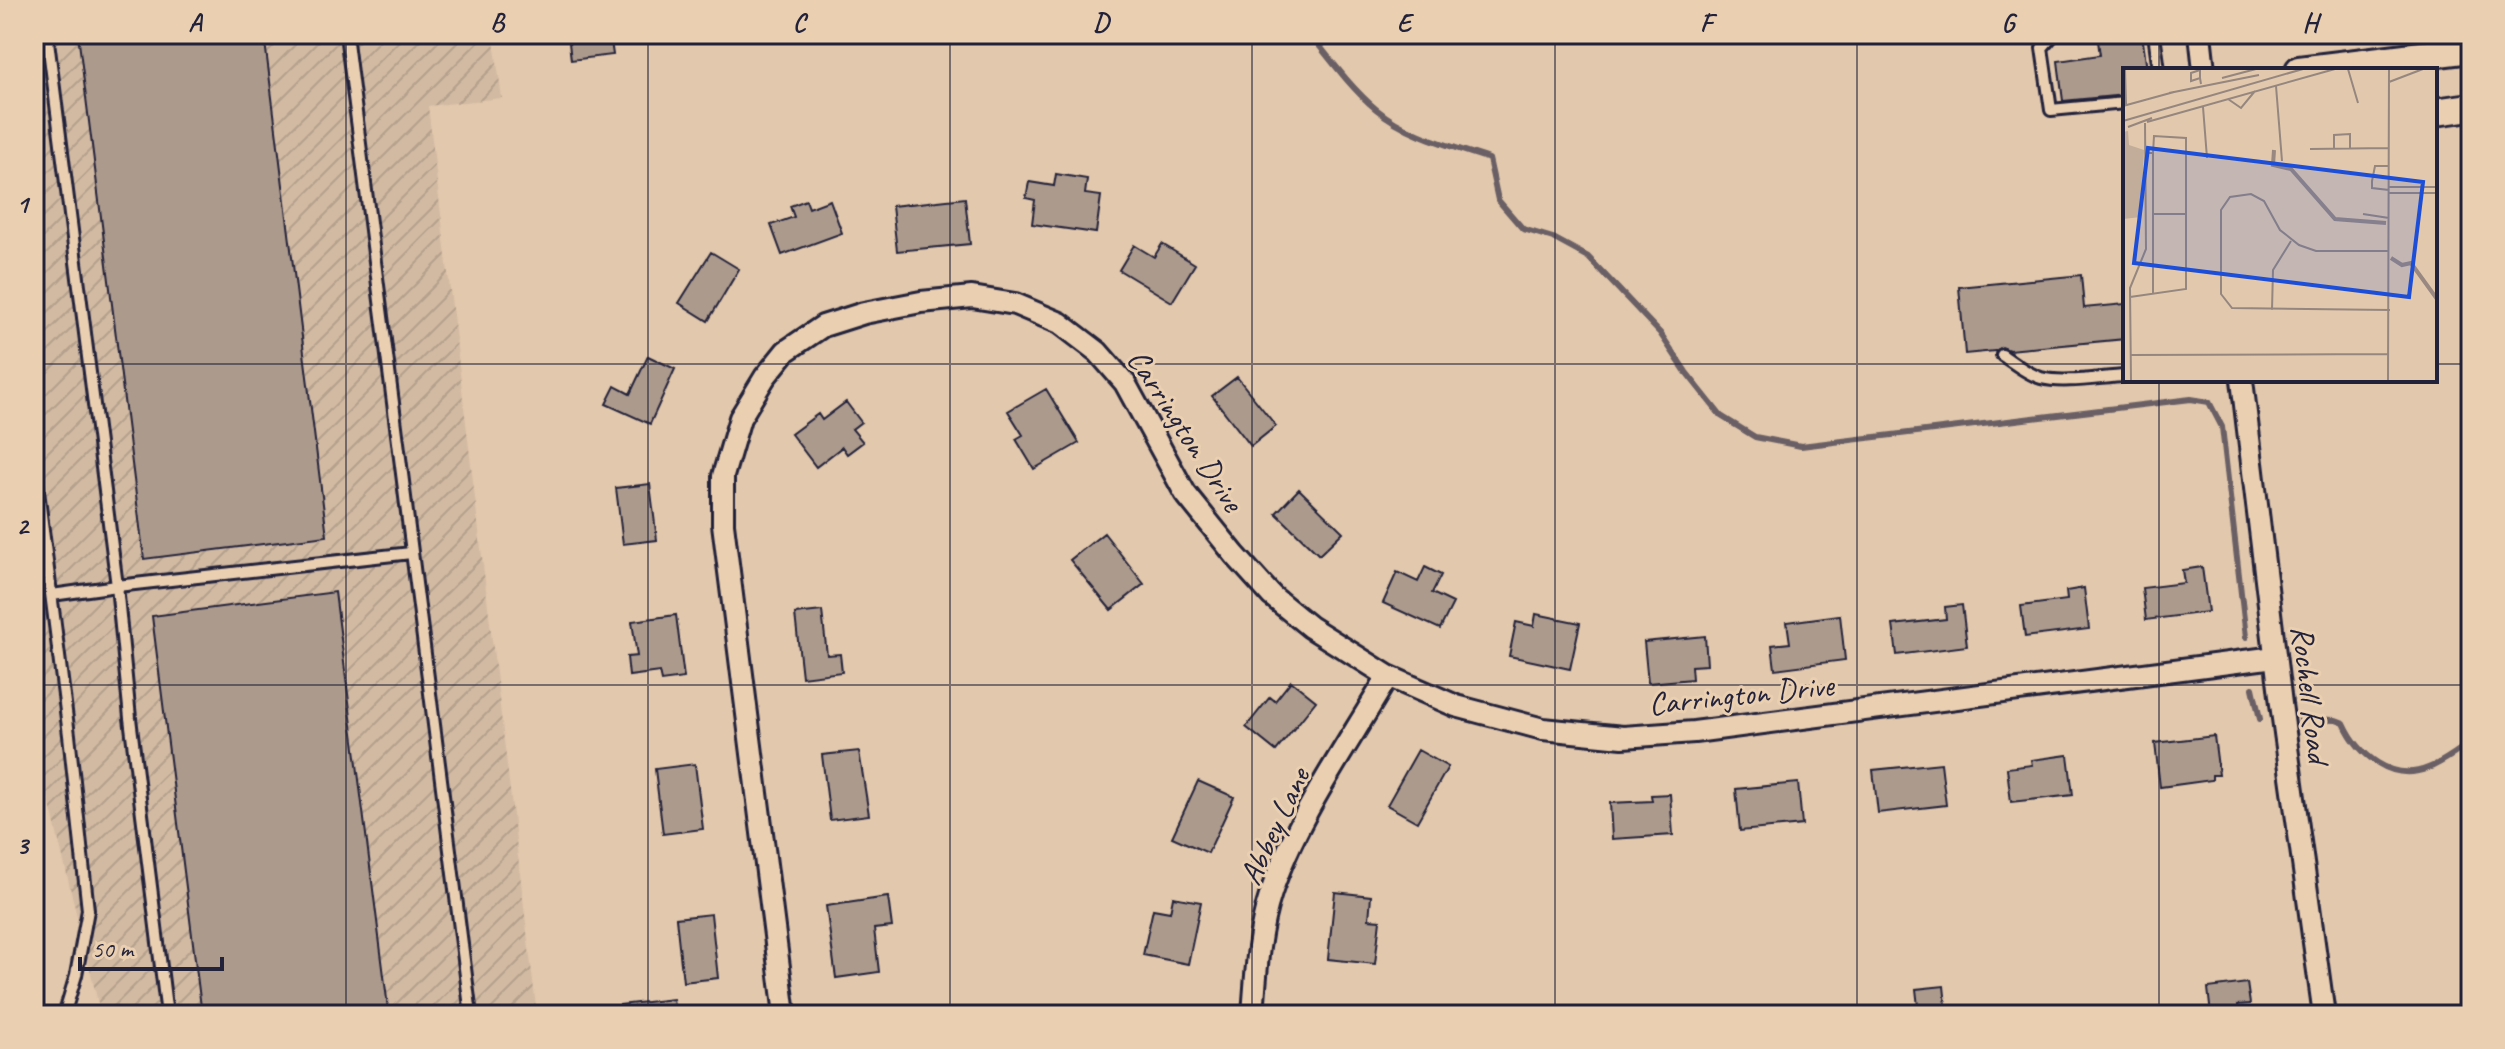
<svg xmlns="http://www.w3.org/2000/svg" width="2505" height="1049" font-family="Caveat,sans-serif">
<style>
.industrial{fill:url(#industrial-furrows)}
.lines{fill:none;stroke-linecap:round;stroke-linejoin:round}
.stream{stroke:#695f65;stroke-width:6}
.building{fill:#ac9a8c;stroke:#22223b;stroke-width:2}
.service-casing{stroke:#22223b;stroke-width:16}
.minor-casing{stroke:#22223b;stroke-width:26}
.tertiary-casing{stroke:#22223b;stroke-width:32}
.service{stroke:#eacfb1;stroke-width:10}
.minor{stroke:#eacfb1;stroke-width:20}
.tertiary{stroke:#eacfb1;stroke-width:26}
.grid{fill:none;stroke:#22223b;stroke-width:2;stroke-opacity:0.55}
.labels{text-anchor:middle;stroke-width:6;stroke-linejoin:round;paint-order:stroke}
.street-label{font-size:32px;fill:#22223b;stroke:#eacfb1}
.inset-river{fill:none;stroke:#998881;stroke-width:4}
.inset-road{fill:none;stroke:#95867f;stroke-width:2}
.view{fill:#1d4ed8;fill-opacity:0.15;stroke:#1d4ed8;stroke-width:4}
.inset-edge{fill:none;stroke:#22223b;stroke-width:4}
.neatline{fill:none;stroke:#22223b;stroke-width:3}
.grid-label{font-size:26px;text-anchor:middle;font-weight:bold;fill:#22223b}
</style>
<defs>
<pattern id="industrial-furrows" width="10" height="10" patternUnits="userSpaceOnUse" patternTransform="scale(2)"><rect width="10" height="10" fill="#d2baa2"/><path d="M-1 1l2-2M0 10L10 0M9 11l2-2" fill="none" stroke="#b4a08c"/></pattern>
</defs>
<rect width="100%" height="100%" fill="#e2c8ac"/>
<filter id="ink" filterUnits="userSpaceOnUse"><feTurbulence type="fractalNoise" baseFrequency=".0125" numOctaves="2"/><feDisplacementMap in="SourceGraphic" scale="16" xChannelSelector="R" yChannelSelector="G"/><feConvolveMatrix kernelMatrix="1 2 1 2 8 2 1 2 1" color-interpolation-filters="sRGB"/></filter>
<g filter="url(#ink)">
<path class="industrial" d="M34 34H493L502 98 428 106 537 1015H101L34 739Z"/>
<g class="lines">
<path class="stream" d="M1183 34 1189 36 1213 34
M1310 34C1330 59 1351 88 1376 109 1407 135 1451 146 1489 159L1498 200 1523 229 1553 238 1588 257 1660 333 1686 372 1721 416 1755 437 1801 446 2191 399 2209 402 2222 427 2246 637
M2253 688 2260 719
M2301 719 2336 720 2344 723C2358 754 2391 783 2428 768 2444 762 2456 751 2471 743"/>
</g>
<path class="building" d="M78 34H264L327 536 144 559Z
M568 34H610L613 55 571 60Z
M2097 34H2142L2147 70H2125V95L2063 101 2058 61 2100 55Z
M1056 174 1087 179 1085 194 1101 196 1096 233 1032 224 1035 200 1026 198 1029 182 1054 186Z
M965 198 970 244 897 251 892 206Z
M806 200 809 208 830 200 842 233 782 255 771 225 794 217 790 206Z
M1162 244 1195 264 1172 302 1119 270 1134 245 1154 257Z
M711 252 739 269 708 321 679 303Z
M2081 275 2084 308 2125 304V339L2009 350 2002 347 1995 351 1965 354 1959 287Z
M648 356 675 369 650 424 606 404 615 386 630 394Z
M1237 377 1276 426 1251 446 1212 396Z
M1046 389 1079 443 1034 469 1016 439 1023 435 1008 411Z
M846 402 861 422 852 429 863 442 847 454 842 447 816 467 791 434 818 414 822 420Z
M650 484 657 540 623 544 616 488Z
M1299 489 1343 532 1319 555 1276 513Z
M1104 533 1144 584 1111 610 1070 560Z
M1425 567 1441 575 1432 593 1453 603 1440 629 1383 603 1397 572 1418 582Z
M2202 567 2208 612 2146 620 2142 588 2184 583 2182 570Z
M2084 588 2089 629 2025 637 2021 606 2067 600 2066 591Z
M335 592 389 1015H202L152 616Z
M1962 605 1967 646 1897 655 1893 625 1946 619 1945 607Z
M822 611 827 655 840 654 842 672 802 677 795 614Z
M1536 614 1580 623 1570 669 1509 656 1516 622 1534 626Z
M676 615 684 678 661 681 659 672 629 676 627 657 637 656 632 621Z
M1840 615 1845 660 1775 669 1772 645 1790 643 1787 622Z
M1705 636 1707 665 1691 666 1692 679 1648 683 1644 642Z
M1291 681 1316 701 1276 751 1246 727 1270 697 1275 701Z
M2214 736 2219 775H2212V780L2160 787 2155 743Z
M1418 750 1448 767 1417 822 1387 805Z
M859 751 869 815 830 820 822 755Z
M2068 755 2073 795 2011 802 2007 768 2032 765 2031 760Z
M1941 763 1946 805 1878 813 1873 770Z
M695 764 703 829 663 834 655 769Z
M1198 781 1234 797 1208 853 1172 837Z
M1798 783 1802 825 1740 831 1736 789Z
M1670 794 1673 835 1612 839 1610 803 1652 801 1651 795Z
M1335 892 1371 896 1369 919 1380 920 1375 964 1328 959Z
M888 897 892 927 874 929 879 972 836 978 826 906Z
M1173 897 1201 902 1188 964 1143 955 1153 909 1170 912Z
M711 914 718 978 683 982 676 918Z
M2247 983 2250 1004 2238 1005 2239 1015H2211L2208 988Z
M1944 986 1947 1015H1919L1916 989Z
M673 999 675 1015H620V1005Z"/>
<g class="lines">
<defs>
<path id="service" d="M346 34 471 1015
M2054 34 2042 48 2051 110 2125 103
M2154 34 2159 70
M48 41 117 586 411 553
M2002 355C2014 363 2027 374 2041 378 2064 384 2101 377 2125 376
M34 459 69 735 88 910 76 975 64 1015
M52 595 117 586 130 718 167 1015"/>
<path id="minor" d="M2200 34 2204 70
M2242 380 2281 704 2324 1015
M785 1015 723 524V476L740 418 765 377 786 351 823 326 864 313 921 302 972 297 1015 304 1060 323 1098 352 1125 383 1185 493 1235 555 1272 596 1310 627 1388 676 1456 706 1543 729 1623 737 1694 732 2275 657
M1253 1015C1256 974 1258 932 1271 893 1296 817 1348 745 1388 676"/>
<path id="tertiary" d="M2299 70 2471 49
M2435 112 2471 107"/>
</defs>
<use href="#service" class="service-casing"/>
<use href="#minor" class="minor-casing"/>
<use href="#tertiary" class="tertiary-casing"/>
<use href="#service" class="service"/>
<use href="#minor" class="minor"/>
<use href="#tertiary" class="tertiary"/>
</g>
</g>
<path class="grid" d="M346 34V1015M648 34V1015M950 34V1015M1252 34V1015M1555 34V1015M1857 34V1015M2159 34V70M34 364H2125M2435 364H2471M2159 380V1015M34 685H2471"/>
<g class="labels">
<g class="street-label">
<text transform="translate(1186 430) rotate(57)" y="11">Carrington Drive</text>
<text transform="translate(1741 694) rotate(-6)" y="11">Carrington Drive</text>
<text transform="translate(2311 694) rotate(83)" y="11">Rochell Road</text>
<text transform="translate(1274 826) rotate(-65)" y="11">Abbey Lane</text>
</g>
</g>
<g transform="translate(2123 68)">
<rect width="314" height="314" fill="#e2c8ac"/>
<path d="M5 63 6 77 21 82 18 149 0 151V64Z" fill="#c2ad9a"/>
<path class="inset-river" d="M151 82 150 97 168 101 212 151 263 155M268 190 279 197 288 195 314 231"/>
<path class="inset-road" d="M2 1 3 37M225 1 235 35M77 10V2L68 5V13L77 10 78 16M99 10 133 1M266 14 300 1M153 18 159 93M46 25 136 7M105 31 118 40 132 23M0 38 51 24M80 39 84 90M0 53 180 1M24 54 212 1M5 59 29 50M187 81 266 80M211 81V67L227 66V80M30 85V146H63M266 98H252L249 113V120L266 122M266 119H314M266 125H314M240 146 266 150M266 183H193L176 177 157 162 141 133 128 126 107 129 98 142V226L109 240 267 242M30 225V146M7 229 63 221V70L31 68 30 85H22M149 242 150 202 168 173M7 287 265 286M8 313 7 220 23 181 22 55M265 313 266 1"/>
<path class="view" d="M25 80 300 114 286 229 11 195Z"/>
<rect width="314" height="314" class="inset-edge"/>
</g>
<rect width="2505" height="1049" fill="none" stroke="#eacfb1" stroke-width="88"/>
<path d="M80 957v12h142v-12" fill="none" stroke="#22223b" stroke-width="4"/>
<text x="92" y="957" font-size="24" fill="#22223b" stroke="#eacfb1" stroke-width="6" paint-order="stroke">50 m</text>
<rect x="44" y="44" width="2417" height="961" class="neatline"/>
<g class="grid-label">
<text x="195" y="31">A</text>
<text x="497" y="31">B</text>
<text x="799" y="31">C</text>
<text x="1101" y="31">D</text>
<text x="1404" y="31">E</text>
<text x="1706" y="31">F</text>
<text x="2008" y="31">G</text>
<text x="2310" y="31">H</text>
<text x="22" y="213">1</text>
<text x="22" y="534">2</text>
<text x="22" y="854">3</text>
</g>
</svg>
